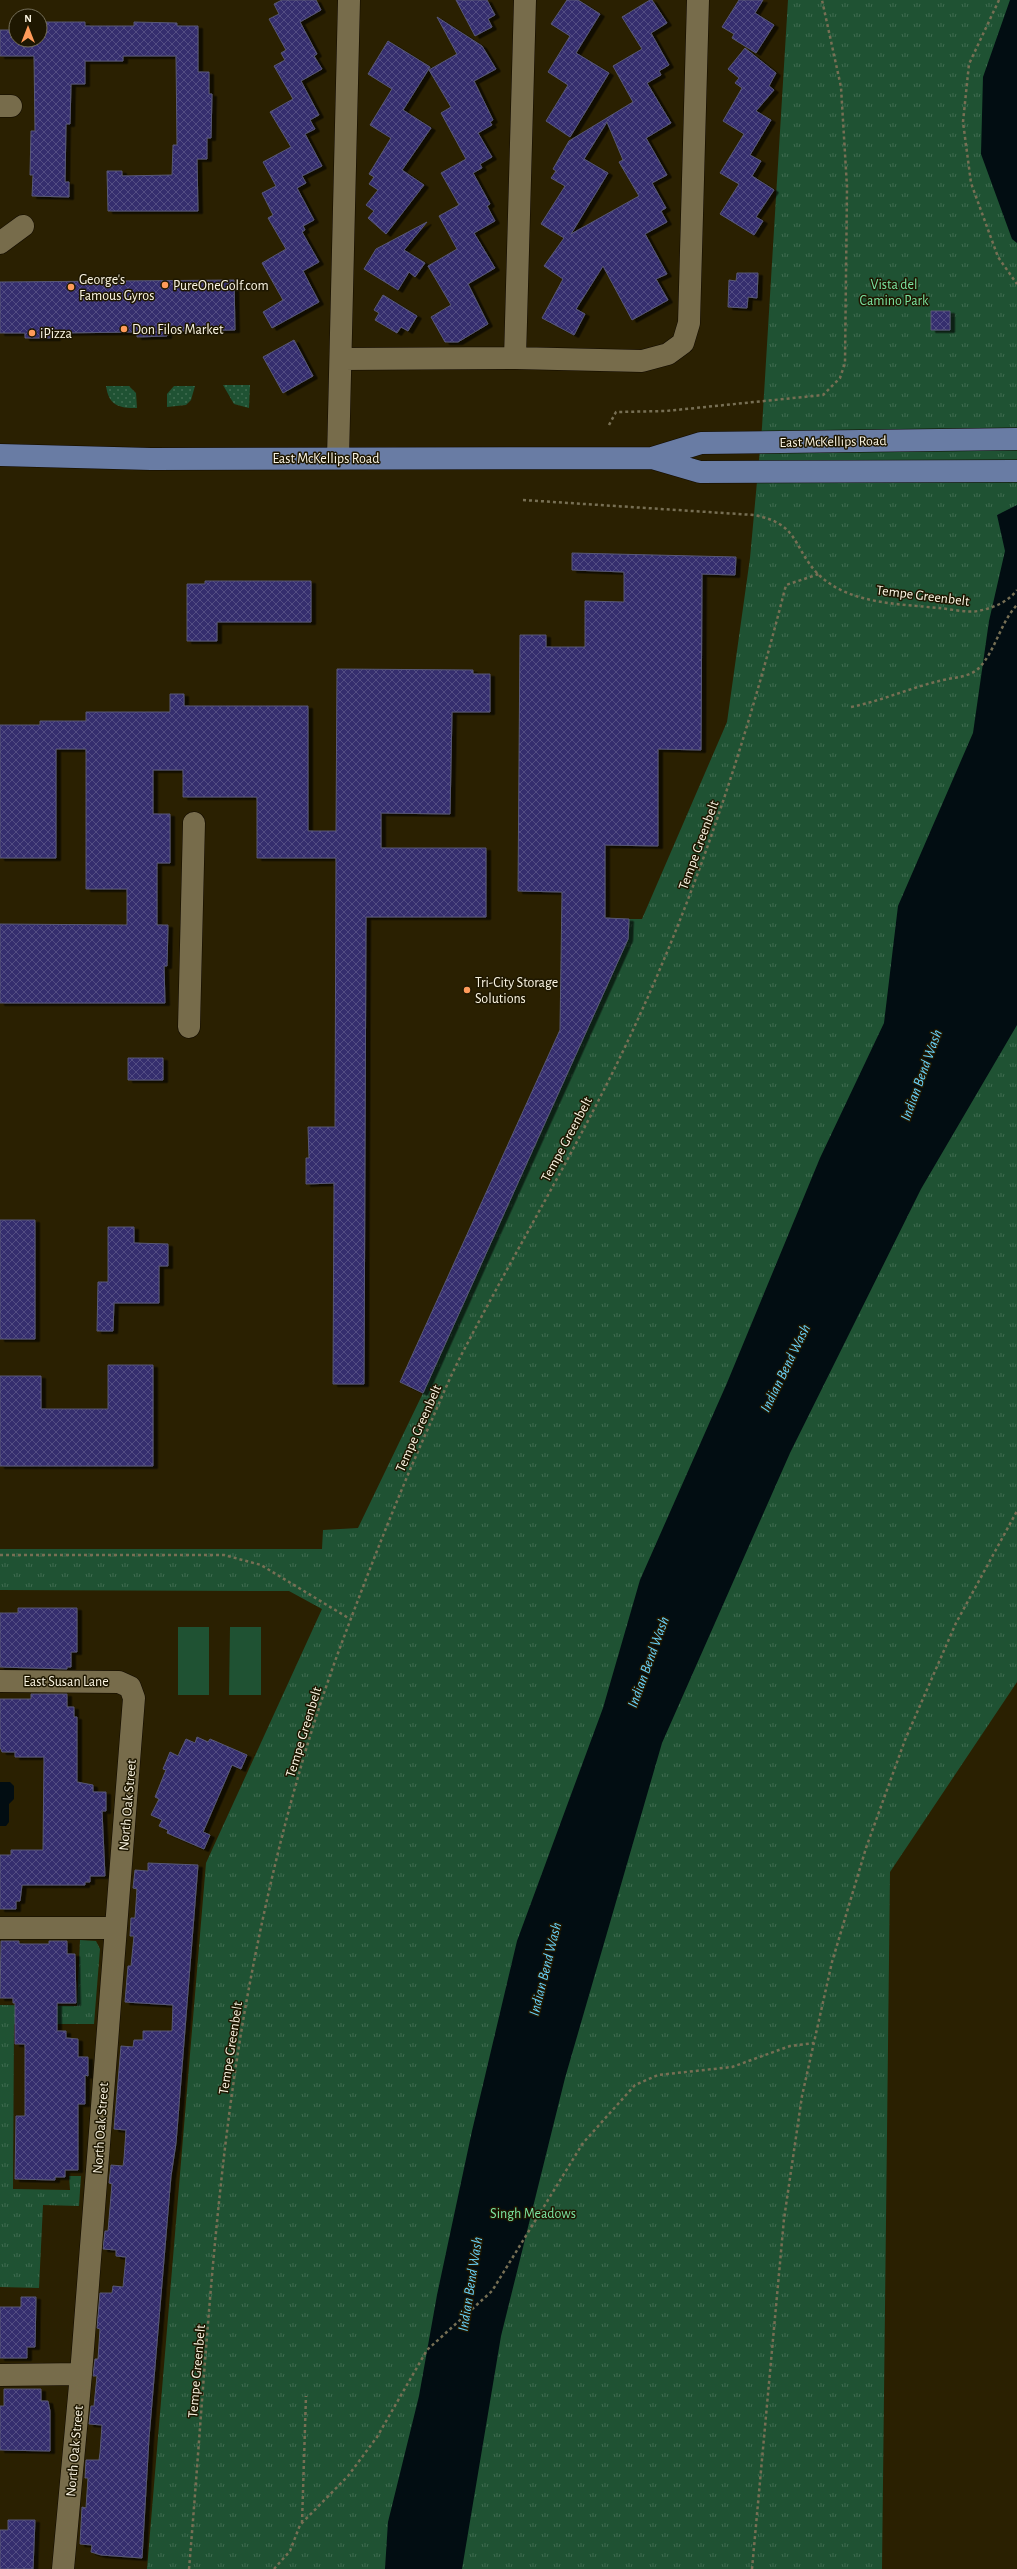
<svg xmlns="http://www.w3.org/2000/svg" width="1017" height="2569" font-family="'Alegreya Sans',sans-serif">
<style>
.grass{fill:url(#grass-dots)}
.park{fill:url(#park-tufts)}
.pitch{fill:#1f5233}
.water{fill:#020d12}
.building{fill:url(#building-cross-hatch);stroke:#585877;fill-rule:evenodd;filter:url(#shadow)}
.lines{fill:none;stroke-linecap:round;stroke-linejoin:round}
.minor-casing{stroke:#110a00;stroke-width:23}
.major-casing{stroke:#110a00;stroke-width:23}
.path{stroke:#776f54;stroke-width:2.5;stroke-dasharray:3 3;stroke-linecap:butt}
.minor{stroke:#776c4b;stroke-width:22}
.major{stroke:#697ca4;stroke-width:22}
.poi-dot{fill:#ff9b5a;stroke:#1e1701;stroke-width:1.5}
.labels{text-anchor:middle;stroke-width:3;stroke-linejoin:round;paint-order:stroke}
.poi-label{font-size:14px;fill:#fbf5e3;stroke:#1e1701;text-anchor:start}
.park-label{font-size:14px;fill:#7be5a1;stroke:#1e1701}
.street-label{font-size:14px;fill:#fbf5e3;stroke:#1e1701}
.water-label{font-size:15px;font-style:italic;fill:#69d1f8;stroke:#1e1701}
</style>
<defs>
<pattern id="grass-dots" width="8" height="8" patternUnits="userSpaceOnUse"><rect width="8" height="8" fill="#1f5233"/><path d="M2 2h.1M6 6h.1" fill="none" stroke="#406c50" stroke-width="1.8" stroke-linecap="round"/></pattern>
<pattern id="park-tufts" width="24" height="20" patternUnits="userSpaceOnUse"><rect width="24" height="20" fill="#1f5233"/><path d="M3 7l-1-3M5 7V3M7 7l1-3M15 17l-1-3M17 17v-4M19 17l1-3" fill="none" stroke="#406c50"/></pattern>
<pattern id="building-cross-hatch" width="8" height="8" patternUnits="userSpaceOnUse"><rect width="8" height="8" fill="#342e6e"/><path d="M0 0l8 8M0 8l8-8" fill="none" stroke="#524d83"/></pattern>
<filter id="shadow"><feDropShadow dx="4.5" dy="2.5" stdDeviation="0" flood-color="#0009"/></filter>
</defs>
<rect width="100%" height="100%" fill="#2a2001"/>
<path class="grass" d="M223 385H250L249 408 234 404Z
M106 386H129L136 393 137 408C119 408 109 406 106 386Z
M174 386H195L191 400 186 405 167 407V394Z"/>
<path class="park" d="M788 0H1017V1682L890 1872 882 2569H147L206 1863 322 1609 289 1591 0 1590V1549H322L323 1530 358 1528 423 1393 628 939 629 919H642L727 722 750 558 762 427Z
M80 1940 96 1941 100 1949 94 2024H14L13 2189 70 2190 69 2176H81L79 2206 43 2205 39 2288 0 2287V2005L77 2006Z"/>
<path class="pitch" d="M178 1627H209V1695H178Z
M230 1627H261V1695H229Z"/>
<path class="water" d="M1010 0H1017V243L1012 239 981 154 983 77Z
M1017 505V1025L921 1189 790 1453 662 1743 565 2078 501 2336 462 2569H385L388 2522 419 2396 437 2295 472 2131 517 1941 603 1708 640 1580 727 1383 820 1158 884 1023 898 906 973 733 989 621 1005 551 997 515Z
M0 1782H10L14 1786V1799L9 1804V1822L6 1826H0Z"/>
<path class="building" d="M282 0H316L321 10 300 22 317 54 314 56 322 69 301 81 319 115 310 120 315 129 305 134 322 166 302 176 306 183 297 188 314 220 303 226 305 230 302 232 319 262 303 271 319 302 272 328 263 312 283 300 262 263 286 249 268 218 273 215 262 193 276 186 263 162 291 147 270 112 293 99 274 66 285 60 281 53 286 50 269 19 279 14 274 4Z
M456 0H487L495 15 488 19 492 27 475 36Z
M567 0H578L600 14 576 53 609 73 570 137 546 121 568 85 548 72 570 36 551 24Z
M650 0H652L667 23 651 33 669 65 659 71 661 75 647 83 671 123 646 138 667 175 652 183 666 208 661 211 667 222 645 234 667 274 656 279 668 300 632 320 603 266 576 309 585 314 574 335 542 318 563 279 544 266 564 238 541 224 565 186 551 178 556 171 553 169 569 141 633 102 613 66 642 49 622 17ZM607 122 623 160 619 162 639 196 571 234 608 173 584 159Z
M739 0H763L755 13 774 25 756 53 732 38 734 34 722 27Z
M437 17 482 46 496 69 474 81 493 120 490 122 492 125 478 133 492 157 480 164 482 168 473 173 490 204 487 206 495 221 474 233 495 268 468 284 488 324 458 342H445L431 317 451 305 428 266 457 249 439 216 459 205 441 173 466 159 441 113 451 107 429 70 457 54Z
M40 22H85V26H134V22L177 23V26H198V72H209V94H212L211 138H207V159H197L198 211H108L107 171H122V176L172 175 173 145H177L176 56H123V61H85V84H71L70 124H66L65 182H69V197L32 196 33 175H30L31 131H35L34 56H0V30H16V40H40Z
M388 41 430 67 403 110 431 128 402 170 424 185 386 234 368 218 374 211 366 205 378 190 369 184 374 177 369 174 391 138 370 125 392 89 368 74Z
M745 48 776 73 769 86 774 90 756 111 771 120 750 155 761 161 752 176 774 190 756 217 763 221 754 235 720 214 739 184 720 173 744 134 723 121 742 88 735 83 739 78 728 69Z
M427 222 404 250 425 263 415 277 409 272 398 290 364 269 376 249Z
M737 273H758L757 298 748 297 747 308 728 307 729 280 736 281Z
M234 280 235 330 167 331V336L137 337V332L56 333V338H25V333H0V282Z
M383 295 417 316 408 331 401 327 397 333 375 320 379 313 374 310Z
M931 311H950V330H931Z
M294 340 313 376 283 393 263 357Z
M572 553 736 557 735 575 702 574 701 750 658 749V846L605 845V918L629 919 628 939 423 1393 400 1382 560 1030 562 892 518 891 520 635H546V647H585V601L624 602V572L572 570Z
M205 581H311V622H217V641H187V584H205Z
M337 669 473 670V674H490V712H452L450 814 381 813V848H486V917H366L364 1384H333L334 1183 306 1184V1158H309L308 1127H335L336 858H257V797H183V770H153V814H170V863H157V925H168L167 966H164L165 1003H0V924L127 925V889H86V749H56V858H0V725H40V721H86V712H170V694H184V706H308V831H336Z
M128 1058H163V1080H128Z
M0 1220H35V1339H0Z
M108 1227H134V1243L168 1244V1266H159V1303H114L113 1331H97L98 1282H108Z
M108 1365H153V1466H0V1376H41V1409H108Z
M18 1608H77V1652H71V1667H67V1669L0 1667V1613H18Z
M31 1694H67V1707H74V1717H77V1782L93 1785V1792H106V1811H102L105 1876H90V1882H85V1885H22L20 1901H16V1909H0V1855H11V1850H43L44 1757H15V1752H2L0 1747V1699H31Z
M197 1737 208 1742 210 1739 247 1755 241 1769 232 1765 203 1832 210 1835 204 1849 167 1833 168 1830 159 1826 162 1820 151 1815 159 1799 155 1797 166 1770 163 1769 170 1752 178 1756 186 1739 195 1743Z
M148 1863 198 1865 176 2143 171 2176 149 2438 142 2558 101 2555 91 2552 92 2545 80 2544 82 2507 86 2508 88 2478H85L86 2460H99L100 2453 102 2425 89 2424 91 2406H94L97 2376H93L95 2359H98L100 2329 97 2328 100 2293H112L113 2286 123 2287 126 2257 116 2256V2250L103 2249 105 2231H108L112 2184 109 2183 111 2165 123 2166 124 2159 126 2130 114 2129 121 2046 133 2047 134 2040H143V2031H172L173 2005 125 2002 128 1966H131L134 1936H130L131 1918H135L137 1889 133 1888 135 1870 148 1871Z
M1 1941H19V1944H49V1941H67V1954H75L76 2003H57V2031H66V2038L78 2039V2057H88V2076L85 2075V2104H78V2170H65V2177H55V2180L15 2179 16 2116H25V2044H15V2003H13V1998H0Z
M21 2297H36L35 2347H27V2358H0V2307H21Z
M4 2389H41V2401H48L50 2411V2451L0 2450V2406H4Z
M8 2520H35L33 2569H0V2530H8Z"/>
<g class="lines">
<defs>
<path id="minor" d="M0 106H11
M0 243 23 226
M515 358 525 0
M342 359 515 358 642 361 668 354 683 343 689 323 698 0
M338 458 349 0
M189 1027 194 823
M0 1681 119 1682 130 1687 134 1698 81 2374 63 2569
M0 1928H116
M0 2375 81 2374"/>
<path id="major" d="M0 455 151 459 652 458 700 472 1017 471
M652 458 701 443 1017 439"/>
</defs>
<use href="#minor" class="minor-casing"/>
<use href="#major" class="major-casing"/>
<path class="path" d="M999 0 969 64 963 122 971 183 998 257 1017 284
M609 425 616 412 666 411 823 395 840 378 845 363 847 187 841 87 822 0
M523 500 754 515C800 524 792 547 818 574 848 604 899 604 939 608 951 609 966 613 978 611 993 608 1008 602 1017 590
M851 707C885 700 914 686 948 679 959 677 971 676 979 668 996 650 1000 623 1017 605
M0 1555H224L261 1565 350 1619
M302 2523 306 2396
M189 2569C205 2381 213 2190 246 2004 269 1877 301 1749 347 1629 373 1560 400 1491 430 1424 441 1399 452 1372 465 1348 520 1242 582 1140 632 1032 699 888 747 738 786 585L819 574
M274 2569 290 2551 300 2525 348 2476 377 2437 427 2350 492 2291 583 2143 635 2085 658 2075 732 2067 790 2046 814 2043
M752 2569 784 2219 802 2096 832 1962 866 1848 905 1740 956 1623 1017 1511"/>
<use href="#minor" class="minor"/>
<use href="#major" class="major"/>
</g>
<g class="poi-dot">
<circle cx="165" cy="285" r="4"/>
<circle cx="71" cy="287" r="4"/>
<circle cx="124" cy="329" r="4"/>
<circle cx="32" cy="333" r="4"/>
<circle cx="467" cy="990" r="4"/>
</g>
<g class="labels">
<g class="poi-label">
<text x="79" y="284">George's<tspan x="79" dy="16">Famous Gyros</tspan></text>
<text x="173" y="290">PureOneGolf.com</text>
<text x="132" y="334">Don Filos Market</text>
<text x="40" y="338">iPizza</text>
<text x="475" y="987">Tri-City Storage<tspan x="475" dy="16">Solutions</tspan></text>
</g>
<g class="park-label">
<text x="894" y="289">Vista del<tspan x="894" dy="16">Camino Park</tspan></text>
<text x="533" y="2218">Singh Meadows</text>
</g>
<g class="street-label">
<text transform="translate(833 441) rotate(-1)" y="5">East McKellips Road</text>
<text x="326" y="463">East McKellips Road</text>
<text transform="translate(923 595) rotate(7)" y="5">Tempe Greenbelt</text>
<text transform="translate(698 845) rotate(-70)" y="5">Tempe Greenbelt</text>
<text transform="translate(566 1139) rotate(-62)" y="5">Tempe Greenbelt</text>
<text transform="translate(418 1428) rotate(-66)" y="5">Tempe Greenbelt</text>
<text x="66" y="1686">East Susan Lane</text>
<text transform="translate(303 1732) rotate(-73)" y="5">Tempe Greenbelt</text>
<text transform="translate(127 1805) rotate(-85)" y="5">North Oak Street</text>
<text transform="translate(230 2048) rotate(-81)" y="5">Tempe Greenbelt</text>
<text transform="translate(100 2128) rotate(-86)" y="5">North Oak Street</text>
<text transform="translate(196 2371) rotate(-85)" y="5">Tempe Greenbelt</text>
<text transform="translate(74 2451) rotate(-85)" y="5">North Oak Street</text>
</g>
<g class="water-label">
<text transform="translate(921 1075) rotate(-70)" y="5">Indian Bend Wash</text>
<text transform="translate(785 1368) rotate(-64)" y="5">Indian Bend Wash</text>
<text transform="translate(648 1662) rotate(-70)" y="5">Indian Bend Wash</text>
<text transform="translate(545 1969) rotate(-76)" y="5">Indian Bend Wash</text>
<text transform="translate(470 2284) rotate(-81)" y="5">Indian Bend Wash</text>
</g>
</g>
<g transform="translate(28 28)"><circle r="19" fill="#1e1701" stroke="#76705b"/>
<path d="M0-3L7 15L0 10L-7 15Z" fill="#ff9b5a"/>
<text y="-6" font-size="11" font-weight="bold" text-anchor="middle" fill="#fbf5e3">N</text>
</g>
</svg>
